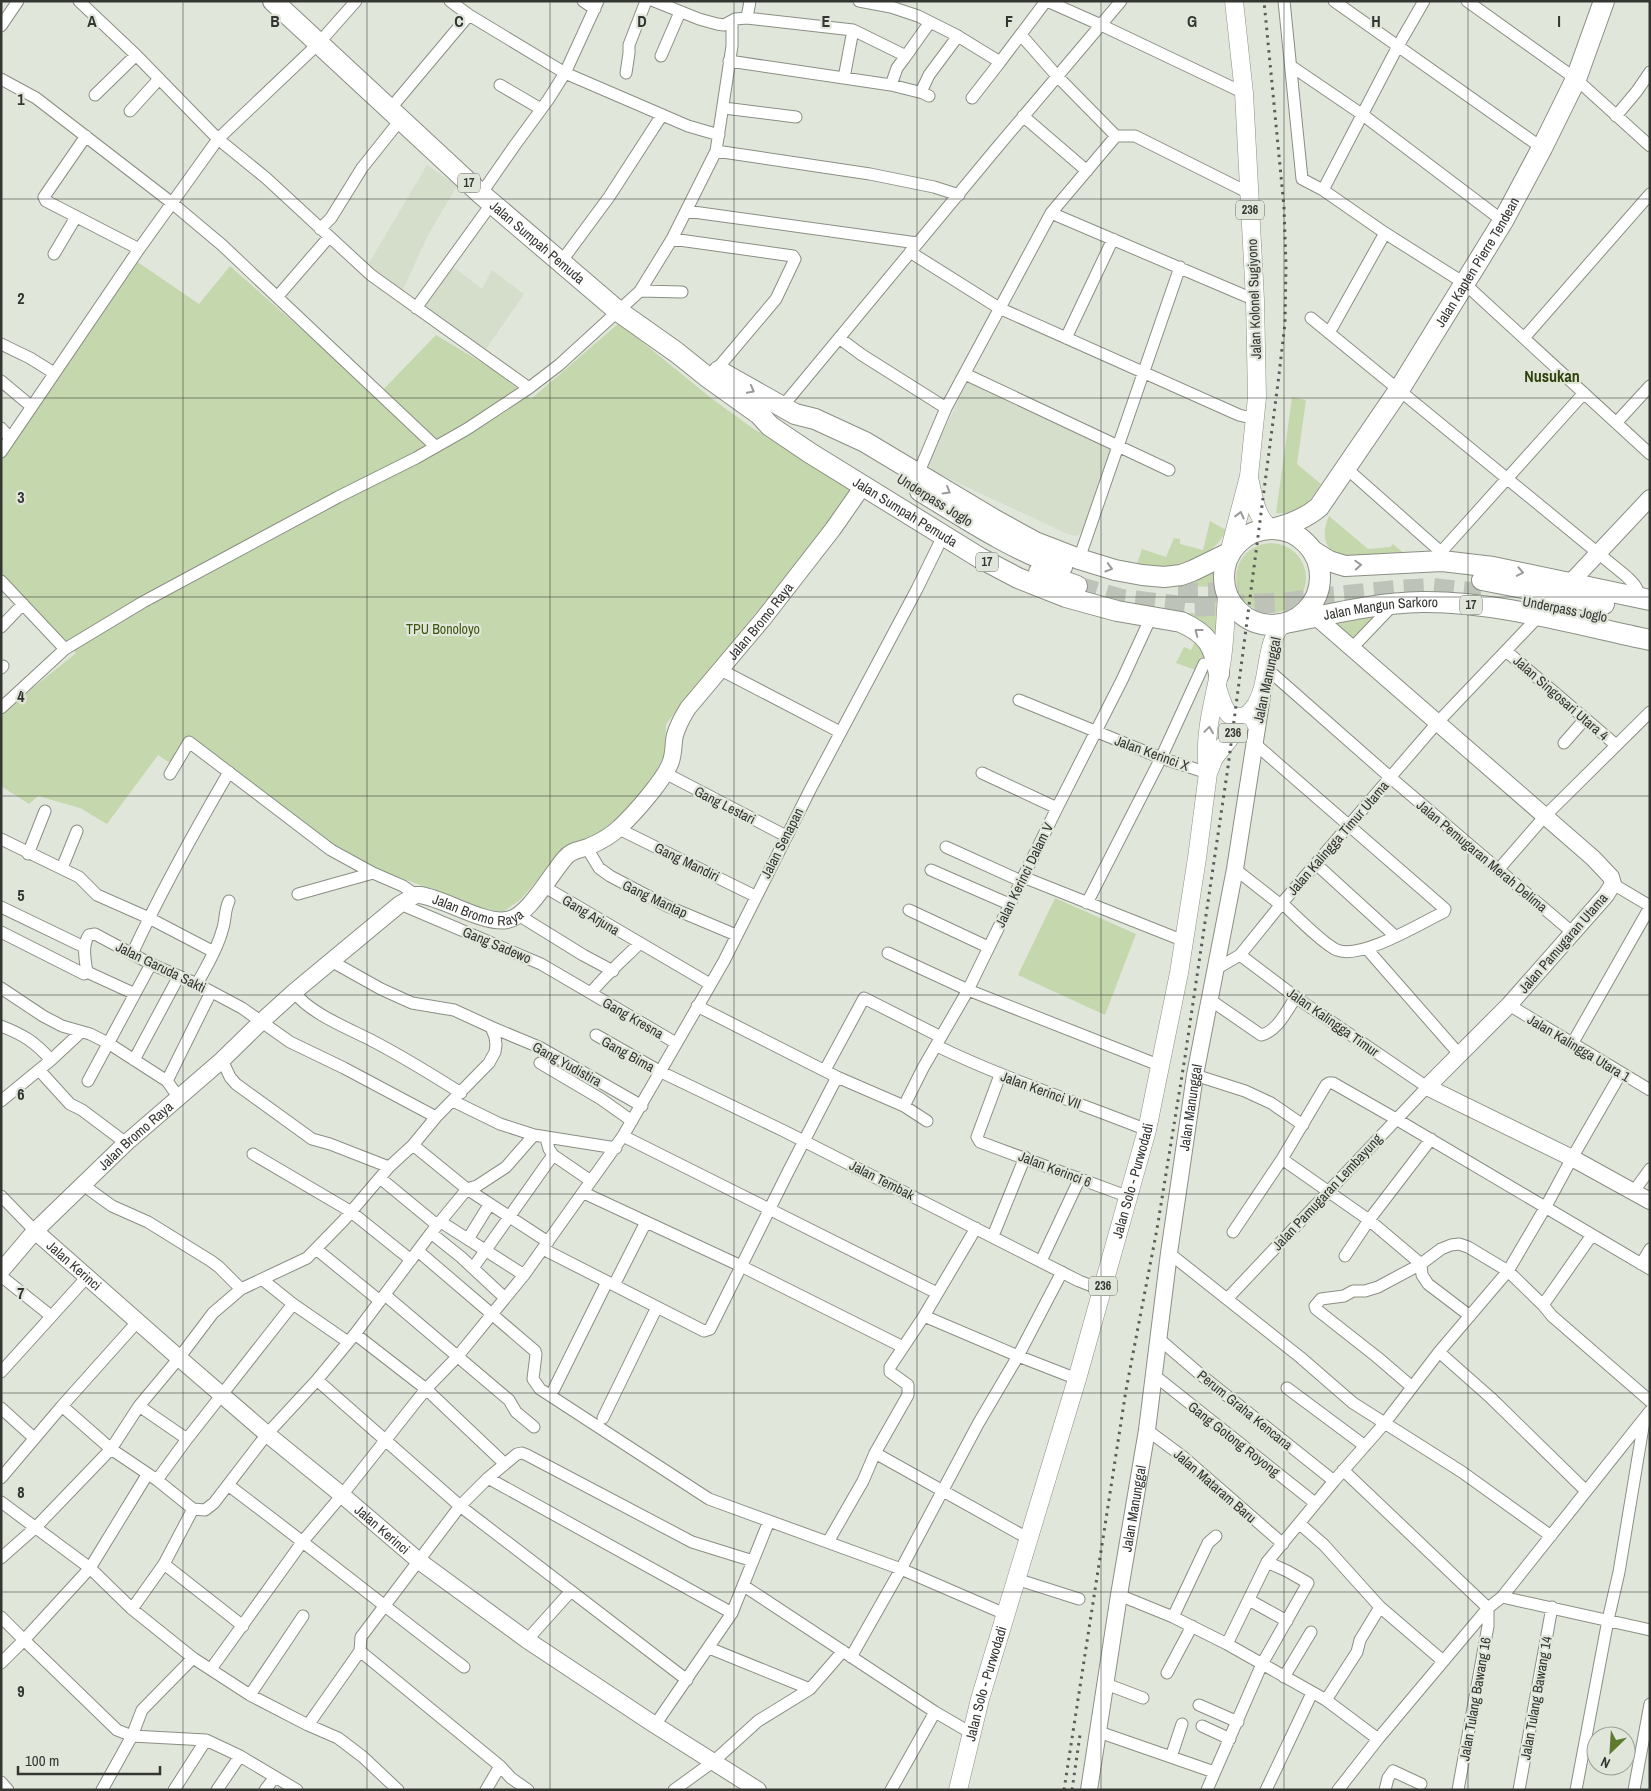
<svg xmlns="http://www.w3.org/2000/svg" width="1651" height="1791" font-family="'Archivo Narrow',sans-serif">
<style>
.built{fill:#d5ddcb}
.green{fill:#c5d7ad}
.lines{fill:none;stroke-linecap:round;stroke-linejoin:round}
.highway-tunnel{stroke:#bec3b9;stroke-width:20;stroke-dasharray:20 10;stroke-linecap:butt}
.street-casing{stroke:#8a8f84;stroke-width:13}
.secondary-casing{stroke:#8a8f84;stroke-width:18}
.primary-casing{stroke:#8a8f84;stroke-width:19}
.highway-casing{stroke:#8a8f84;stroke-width:22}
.street{stroke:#fff;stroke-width:11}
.secondary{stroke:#fff;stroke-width:16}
.primary{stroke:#fff;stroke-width:18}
.highway{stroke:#fff;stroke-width:20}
.rail{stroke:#5b5e58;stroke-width:3;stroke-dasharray:2.5 5;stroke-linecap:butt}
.oneway{stroke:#9a9a98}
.grid{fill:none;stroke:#343632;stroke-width:1;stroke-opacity:0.55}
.labels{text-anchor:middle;stroke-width:4.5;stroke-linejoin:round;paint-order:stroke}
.shield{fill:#e1e6db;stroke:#686b65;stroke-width:1}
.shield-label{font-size:12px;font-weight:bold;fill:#343632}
.street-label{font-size:14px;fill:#343632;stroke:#e1e6db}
.park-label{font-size:14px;fill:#3d550d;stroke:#e1e6db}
.quarter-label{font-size:16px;font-weight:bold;fill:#30430d;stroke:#e1e6db}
.grid-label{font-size:16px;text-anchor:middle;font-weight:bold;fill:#343632;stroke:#e1e6db;stroke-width:4.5;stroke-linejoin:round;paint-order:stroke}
</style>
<rect width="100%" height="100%" fill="#e1e6db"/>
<path class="built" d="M427 165 457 186 428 235 401 294 366 268Z
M452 266 482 289 492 270 524 294 484 352 423 306Z
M968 381 1114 447 1084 529 1080 534 1075 536 1068 534 930 470 928 465 929 461Z"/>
<path class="green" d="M136 261 199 304 230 266 377 396 436 335 489 367 531 399 619 323 711 398 751 427 854 492 666 724 665 753 655 773 636 798 604 834 561 853 520 900 503 912 481 908 359 862 313 834 190 737 170 763 158 755 107 824 80 808 38 796 29 804 1 786V717L13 704 76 653 1 576V460Z
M1292 397 1306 400 1297 464 1321 484C1308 503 1302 515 1276 513Z
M1329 516 1368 549 1390 547 1393 544 1405 554C1384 556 1330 568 1325 538 1324 530 1326 523 1329 516Z
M1210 521 1226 530C1212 563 1167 571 1136 566L1142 549 1166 557 1174 538 1180 539V544L1203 550Z
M1236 578a35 35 0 1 1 70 0a35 35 0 1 1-70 0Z
M1216 569 1218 600 1216 635 1214 637 1173 613H1212L1211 587 1153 584Z
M1379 614 1354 639 1346 636 1334 622Z
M1195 642 1206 659 1207 674 1176 663 1184 647 1191 650Z
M1055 898 1136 934 1105 1015 1018 975Z"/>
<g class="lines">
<path class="highway-tunnel" d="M1077 586 1122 599 1190 607 1290 602 1326 597 1396 590 1433 588 1481 593
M1178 593 1239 592"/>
<defs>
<path id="street" d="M79 1 136 55 218 139 266 178 371 275 529 388
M450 1 469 15 565 73 688 126 719 135
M583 1 595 9
M654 1 699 19 717 24 724 25 735 19 747 18 853 30 906 56 897 68 891 85
M859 1 891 7 918 16 956 35 1000 62 1046 1
M1047 1 1101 25 1244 93
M1284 1 1302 179 1323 190 1385 233 1464 283 1650 454
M1334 1 1542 148
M1467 1 1576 79 1650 146
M747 18 750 1
M1 26 18 1
M1021 35 1057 76 1116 136
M661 56 680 12
M906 56 930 22
M729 61 891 85 923 93 929 96
M1291 66 1363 115 1503 221
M626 73 629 53V45L646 1
M844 78 853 30
M1 79 36 98 172 203 222 245 435 446
M500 85 541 109
M921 92 929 75 958 36
M95 95 136 55
M972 98 1000 62
M724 108 796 117
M390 109 469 15
M130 111 159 79
M1023 116 1087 171
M1616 116 1637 91 1650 72
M86 136 46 194 44 197 46 201 139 249
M716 151 870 174 934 187 959 195
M1323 190 1398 46 1424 1
M481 194 515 145 548 100 565 73 598 1
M686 211 917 243
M1051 213 1255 300
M320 229 331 218 362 168 401 119
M672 239 793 256 795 259 776 299 717 369
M910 252 999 308 1239 415 1255 419
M54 254 76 217
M561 262 609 197 662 115
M640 291 682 292
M278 296 329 237
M416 308 492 203
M1311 318 1626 576C1633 583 1639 588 1639 598
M1329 333 1385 233
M839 338 862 355 946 408
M1066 338 1113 239
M1524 338 1650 194
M1 344 30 358 54 373
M965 374 1169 470
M1 381 31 406
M782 407 995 150 1121 1
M1616 423 1650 386
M1 428 10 438
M1 452 139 249 218 139 318 44 356 1
M1346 468 1441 552 1442 560
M918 474 946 408 1051 213 1116 136H1135L1249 193
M1441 552 1584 393
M1079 559 1180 267
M1 581 65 649
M1 627 23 604
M1352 648 1394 604
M1506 651 1616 745
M1 668 3 666
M1266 668 1391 778 1573 933
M719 669 840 732
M1019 700 1161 758 1208 773
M1 708 65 649 143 602 338 497 416 458 467 429 529 388 559 365 640 291 672 239 716 151 732 46V21
M1254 743 1445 909 1444 912C1421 923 1361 960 1337 950 1324 945 1294 914 1282 903
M1564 743 1585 719
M665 773 786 836
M982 773 1057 808
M170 774 189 742 331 850 373 873 403 886 416 895
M619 829 755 896
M1 839 79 877 97 895 149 918 214 952
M946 847 1021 881
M587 848 599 868 610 876 667 906 736 935
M28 854 45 811
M1316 864 1395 936
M62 868 77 831
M1235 869 1281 905
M931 870 1009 904
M1498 870 1545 816 1650 712
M1023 877 1184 941
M1613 884 1650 906
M543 886 710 984
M298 894 373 873
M1087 903 1161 758 1204 664
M400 904 541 964 676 1043
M1 907 84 947
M909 910 988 947
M520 916 583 955 613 971
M1 932 84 974 87 972C85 960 82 945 89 935L95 934 151 964 197 984 242 1008 290 1042 344 1068 436 1117
M1367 949 1459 1054
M888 953 968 990 1161 1066
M132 954C161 891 194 832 229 772
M1216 969 1240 955 1282 903 1437 723 1539 616
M87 972 135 994
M197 984C206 967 217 950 222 931 226 921 224 911 229 901
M1 988 43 1016 62 1026 90 1034 108 1043 167 1081 179 1098
M294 992C310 1013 345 1027 369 1039 400 1055 431 1074 461 1093
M591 993C605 975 623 960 640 943
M1209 999 1261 1035C1277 1032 1287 1010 1296 997
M1509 1005 1650 1090
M1 1026C24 1035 35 1042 51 1060
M491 1027 539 1047 642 1106
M596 1035 661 1072 784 1131 1079 1281 1102 1290
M1572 1044 1650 907
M937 1046C1005 1079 1077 1102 1147 1130
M134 1060 179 976
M222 1060 230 1077 236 1084 312 1139 330 1144 389 1167
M540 1063 601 1099 632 1121
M39 1070 70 1104 82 1110 126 1143
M825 1070 864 998 941 1037
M1000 1075 977 1137 980 1142 1121 1194 1130 1196
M1195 1075 1245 1091 1271 1103 1303 1125
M837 1077 904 1106
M88 1081 151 964
M167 1081 211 992
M1 1101 51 1060 81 1032
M453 1101 500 1124 534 1135 616 1148
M927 1121 904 1106 923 1068 968 990 1057 808 1122 680 1151 617
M623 1136 937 1293
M413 1145 467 1189 548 1242
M253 1154 350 1211 411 1260
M553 1155 591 1181
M1282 1159 1369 1220 1421 1264 1378 1287 1365 1291H1353L1344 1296 1321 1299 1315 1306 1316 1309 1377 1357 1412 1387
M380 1178 437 1225
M83 1185 112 1206 148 1222 211 1261 219 1267 241 1289
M1634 1191 1650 1169
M584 1193 741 1266 903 1347
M1 1196 35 1231
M441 1222 524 1275
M1233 1232 1282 1159 1326 1085 1329 1083H1333L1396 1119 1650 1269
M431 1233 461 1257 505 1298
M993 1236 1025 1157
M468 1239 489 1205
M316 1249 380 1301
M543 1249 704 1331 710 1329 787 1174 837 1077 697 1006
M418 1251 535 1351 536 1354 533 1379 540 1389 709 1499 901 1569 1005 1614
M1169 1253 1300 1357 1353 1403 1462 1472 1551 1536
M1345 1256 1369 1220 1431 1139
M1041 1261 1080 1178
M1641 1264 1650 1249
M473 1268 553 1155 549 1149 546 1138
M1 1276 51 1316
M614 1285 646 1222
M385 1295 509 1400 516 1412 534 1427
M1227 1299 1427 1087 1301 1001 1240 955
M293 1304 348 1342
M1543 1305 1592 1235
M924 1316 1018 1356 1077 1379
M1470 1316 1428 1284 1422 1275 1421 1264 1441 1249 1451 1245 1459 1244 1468 1247 1508 1271 1543 1305 1552 1316 1650 1401
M355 1334 426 1389 505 1464
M1159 1339 1201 1375 1334 1481
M1439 1352 1491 1398 1586 1491
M1 1372 87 1277
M1154 1375 1315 1503
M317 1380 460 1506 687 1680
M1287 1388 1365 1446
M554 1389 607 1282
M139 1406 187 1439
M1 1408 34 1438
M603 1418 657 1307
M1147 1430 1182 1456 1283 1544
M875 1453 1029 1539
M1343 1470 1488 1608V1626L1458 1790
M147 1475 90 1568 24 1640 117 1730 132 1736 206 1740 240 1756 297 1790
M1 1478 62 1406 138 1321
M488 1478 732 1613
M157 1480 111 1449 139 1406 179 1358 213 1313 241 1289 307 1258 344 1220 389 1167 413 1145 436 1117 489 1063 495 1052 496 1045 495 1037 491 1027 454 1010 412 1003 381 989 331 961
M228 1485C307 1544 385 1607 464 1667
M1 1502 90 1568 132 1609 193 1658
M193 1509 157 1480 187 1439 293 1304 263 1280
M1300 1524 1324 1545 1380 1607 1443 1661
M828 1542 863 1481 875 1453 908 1395V1385L890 1372V1367L924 1316 976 1228
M1 1558 35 1528 111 1449 62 1406
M164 1564 243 1626
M1016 1579 1079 1599
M744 1586 935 1712 971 1733
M1119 1595 1173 1617 1227 1644 1326 1700 1378 1739
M1502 1597 1650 1630
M1249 1600 1287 1621
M132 1609 164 1564 193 1509 205 1510 214 1503 267 1434 317 1380 355 1334 431 1233 467 1189 477 1186 506 1167 534 1135
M1 1617 24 1640 1 1663
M1173 1617 1208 1543 1216 1536
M527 1640 571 1591
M1227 1644 1267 1562 1334 1481 1384 1424 1439 1352 1508 1271 1545 1208 1572 1158 1621 1073
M709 1648 810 1689
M360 1651 500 1766 511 1778 528 1790
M851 1657 901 1569 978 1424 1018 1356 1062 1272
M211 1669 303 1541 342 1495 426 1389 457 1357 524 1275 623 1136 724 961 811 788 917 589 943 536
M1167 1673 1192 1626
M1284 1677 1311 1632
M1106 1684 1143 1698
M250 1695 303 1616
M1326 1700 1357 1652 1360 1640 1380 1607
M1199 1705 1238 1722
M308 1725 360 1651 361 1637 460 1506 488 1478 517 1454 522 1453 527 1455 692 1542 753 1561
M655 1725 732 1613 769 1521
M1202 1726 1230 1739
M1099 1732 1214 1772
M1171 1757 1182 1724
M1 1782 8 1790
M102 1790 132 1736 142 1710 193 1658 250 1695 308 1725 338 1738 363 1757 398 1790
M174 1790 206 1740
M217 1790 240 1756
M265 1790 275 1777
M486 1790 500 1766
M674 1790 714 1761 758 1721 810 1689 843 1651
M891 1790 935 1712
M1207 1790 1262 1664 1308 1583 1287 1571 1267 1562
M1266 1790 1312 1693
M1338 1790 1378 1739 1488 1608 1502 1597 1650 1411
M1385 1790 1388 1778 1393 1771 1421 1784
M1519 1790 1552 1607
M1576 1790 1608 1620 1619 1572 1644 1421
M1634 1790 1650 1704"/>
<g id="secondary">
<path d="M1571 582 1650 498"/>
<path d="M1316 617 1593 858 1611 877 1613 884 1606 895 1509 1005 1427 1087 1572 1158 1650 1201"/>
<path id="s1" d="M35 1231 179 1358 267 1434 342 1495 419 1561 527 1640 655 1725 758 1790"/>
<path id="s2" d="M1 1271 35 1231 126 1143 222 1060 262 1021 294 992 400 904 416 895H420C446 899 483 924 507 920 528 917 550 875 565 858 571 850 580 850 588 847 600 842 611 836 620 827 634 814 666 778 671 761 674 753 673 743 675 735 678 725 683 716 688 708L763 619 833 529 863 486"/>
<path id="s3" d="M1089 1790 1119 1595 1147 1430 1169 1253 1195 1075 1235 869 1262 696"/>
</g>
<g id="primary">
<path d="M1250 482C1254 499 1256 518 1271 529"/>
<path d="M1229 553 1249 476 1257 397 1255 300 1244 93 1234 1"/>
<path d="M1217 687C1223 705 1226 725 1249 714"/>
<path d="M1208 771C1203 736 1214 700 1221 665 1225 643 1225 619 1227 596"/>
<path id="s4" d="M958 1790 980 1699 1077 1379 1147 1130 1179 973 1197 858 1208 773 1214 758 1256 705C1270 681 1264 648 1281 625"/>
</g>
<g id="highway">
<path id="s5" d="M273 1 481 194 618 311 676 352 706 376 759 414 770 426 810 453 980 558 1018 578 1066 597 1117 611 1181 622C1208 634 1214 646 1219 674"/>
<path d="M719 371 795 414 815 419 865 442 995 520 1035 542 1079 559 1115 570 1142 575 1164 577 1181 575 1192 571 1229 553"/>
<path d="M920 491C966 519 1011 549 1062 567"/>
<circle cx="1272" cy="577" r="48"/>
<path id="s6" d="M1271 529C1289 525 1305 519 1319 507L1399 390 1503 221 1542 148 1576 79 1604 1"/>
<path d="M1313 551 1329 561 1345 566 1442 561 1493 567 1650 600"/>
<path d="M1039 572 1077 586"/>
<path d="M1482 580 1604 604"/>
<path id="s7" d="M1290 622C1336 613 1375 603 1422 602 1495 601 1578 625 1650 640"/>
</g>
</defs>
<use href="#street" class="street-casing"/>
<use href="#secondary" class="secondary-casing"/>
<use href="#primary" class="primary-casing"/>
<use href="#highway" class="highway-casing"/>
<use href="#street" class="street"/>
<use href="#secondary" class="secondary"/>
<use href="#primary" class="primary"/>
<use href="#highway" class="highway"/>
<path class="rail" d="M1064 1790 1126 1390 1157 1229 1185 1057 1228 767 1278 383 1285 323 1286 265 1284 207 1264 1
M1072 1790 1080 1735"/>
</g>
<defs><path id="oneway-chevron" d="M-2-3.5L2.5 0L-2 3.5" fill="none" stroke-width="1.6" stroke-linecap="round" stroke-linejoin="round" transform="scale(1.25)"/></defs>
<g class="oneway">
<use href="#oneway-chevron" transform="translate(751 390) rotate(28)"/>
<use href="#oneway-chevron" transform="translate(947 491) rotate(31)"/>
<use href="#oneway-chevron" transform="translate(1240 515) rotate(-76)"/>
<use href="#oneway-chevron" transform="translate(1358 565) rotate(-3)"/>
<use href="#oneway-chevron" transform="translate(1109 568) rotate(16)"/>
<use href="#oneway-chevron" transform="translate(1520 572) rotate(11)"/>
<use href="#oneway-chevron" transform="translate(1198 632) rotate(-143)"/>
<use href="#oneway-chevron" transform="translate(1209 730) rotate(-82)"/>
</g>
<path class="grid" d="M183 1V1790M367 1V1790M550 1V1790M734 1V1790M917 1V1790M1101 1V1790M1284 1V1790M1468 1V1790M1 199H1650M1 398H1650M1 597H1650M1 796H1650M1 995H1650M1 1194H1650M1 1393H1650M1 1592H1650"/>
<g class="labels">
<g class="shield">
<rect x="458" y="173.5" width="22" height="19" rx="4"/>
<rect x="1236" y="200.5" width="28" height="19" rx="4"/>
<rect x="976" y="552.5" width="22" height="19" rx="4"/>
<rect x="1460" y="595.5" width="22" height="19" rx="4"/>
<rect x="1219" y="723.5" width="28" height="19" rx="4"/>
<rect x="1089" y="1276.5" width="28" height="19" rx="4"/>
</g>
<g class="shield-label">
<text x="469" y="187">17</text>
<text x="1250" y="214">236</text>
<text x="987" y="566">17</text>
<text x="1471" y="609">17</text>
<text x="1233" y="737">236</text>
<text x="1103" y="1290">236</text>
</g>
<g class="street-label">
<text dy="5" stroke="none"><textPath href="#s5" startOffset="358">Jalan Sumpah Pemuda</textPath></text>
<text dy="5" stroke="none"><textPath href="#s6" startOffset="345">Jalan Kapten Pierre Tendean</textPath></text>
<text transform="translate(1254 299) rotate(-92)" y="5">Jalan Kolonel Sugiyono</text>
<text transform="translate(935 500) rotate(32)" y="5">Underpass Joglo</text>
<text dy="5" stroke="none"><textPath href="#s5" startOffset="815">Jalan Sumpah Pemuda</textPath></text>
<text dy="5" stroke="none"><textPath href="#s7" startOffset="92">Jalan Mangun Sarkoro</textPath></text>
<text transform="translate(1565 609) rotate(11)" y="5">Underpass Joglo</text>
<text dy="5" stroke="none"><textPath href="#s2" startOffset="1060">Jalan Bromo Raya</textPath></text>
<text transform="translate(1267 680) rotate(-78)" y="5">Jalan Manunggal</text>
<text transform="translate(1561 698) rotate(41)" y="5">Jalan Singosari Utara 4</text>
<text transform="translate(1152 753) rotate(20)" y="5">Jalan Kerinci X</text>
<text transform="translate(725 805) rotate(27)" y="5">Gang Lestari</text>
<text transform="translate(1338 838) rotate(-49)" y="5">Jalan Kalingga Timur Utama</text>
<text transform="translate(782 843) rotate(-63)" y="5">Jalan Senapan</text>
<text transform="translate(1482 856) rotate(40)" y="5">Jalan Pemugaran Merah Delima</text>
<text transform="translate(687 862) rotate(26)" y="5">Gang Mandiri</text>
<text transform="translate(1024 875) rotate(-64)" y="5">Jalan Kerinci Dalam V</text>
<text transform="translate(655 899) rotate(25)" y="5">Gang Mantap</text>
<text dy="5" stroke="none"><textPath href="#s2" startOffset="626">Jalan Bromo Raya</textPath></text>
<text transform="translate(591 915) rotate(31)" y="5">Gang Arjuna</text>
<text transform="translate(1563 943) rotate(-49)" y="5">Jalan Pamugaran Utama</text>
<text transform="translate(497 945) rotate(23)" y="5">Gang Sadewo</text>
<text transform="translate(161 967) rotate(26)" y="5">Jalan Garuda Sakti</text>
<text transform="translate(633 1018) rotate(30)" y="5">Gang Kresna</text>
<text transform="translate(1333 1022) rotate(35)" y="5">Jalan Kalingga Timur</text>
<text transform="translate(1579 1048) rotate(31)" y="5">Jalan Kalingga Utara 1</text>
<text transform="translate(628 1054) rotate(29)" y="5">Gang Bima</text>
<text transform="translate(567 1064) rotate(29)" y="5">Gang Yudistira</text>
<text transform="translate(1041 1090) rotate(20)" y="5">Jalan Kerinci VII</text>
<text dy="5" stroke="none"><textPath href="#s3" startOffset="690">Jalan Manunggal</textPath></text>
<text dy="5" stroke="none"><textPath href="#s2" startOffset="191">Jalan Bromo Raya</textPath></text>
<text transform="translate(1055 1169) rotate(21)" y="5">Jalan Kerinci 6</text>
<text transform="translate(882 1180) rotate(27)" y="5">Jalan Tembak</text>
<text dy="5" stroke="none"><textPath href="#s4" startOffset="634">Jalan Solo - Purwodadi</textPath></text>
<text transform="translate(1327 1192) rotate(-47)" y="5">Jalan Pamugaran Lembayung</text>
<text dy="5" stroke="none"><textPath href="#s1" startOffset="52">Jalan Kerinci</textPath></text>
<text transform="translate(1245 1410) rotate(39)" y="5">Perum Graha Kencana</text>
<text transform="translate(1234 1439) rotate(38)" y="5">Gang Gotong Royong</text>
<text transform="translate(1215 1486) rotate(41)" y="5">Jalan Mataram Baru</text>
<text dy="5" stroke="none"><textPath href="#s3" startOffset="285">Jalan Manunggal</textPath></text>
<text dy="5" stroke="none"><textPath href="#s1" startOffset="458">Jalan Kerinci</textPath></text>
<text dy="5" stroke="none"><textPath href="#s4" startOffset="110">Jalan Solo - Purwodadi</textPath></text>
<text transform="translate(1536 1698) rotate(-80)" y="5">Jalan Tulang Bawang 14</text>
<text transform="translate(1475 1699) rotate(-80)" y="5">Jalan Tulang Bawang 16</text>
</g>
<g class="park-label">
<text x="443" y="634">TPU Bonoloyo</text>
</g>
<g class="quarter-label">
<text x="1552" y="382">Nusukan</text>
</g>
</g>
<g class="grid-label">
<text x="92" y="27">A</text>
<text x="275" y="27">B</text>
<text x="459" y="27">C</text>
<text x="642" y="27">D</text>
<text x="826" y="27">E</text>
<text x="1009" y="27">F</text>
<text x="1192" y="27">G</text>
<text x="1376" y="27">H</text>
<text x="1559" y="27">I</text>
<text x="21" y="105">1</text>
<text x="21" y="304">2</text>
<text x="21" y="503">3</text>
<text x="21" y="702">4</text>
<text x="21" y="901">5</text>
<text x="21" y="1100">6</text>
<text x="21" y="1299">7</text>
<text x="21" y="1498">8</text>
<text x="21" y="1697">9</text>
</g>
<rect width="1651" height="1791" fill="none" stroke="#343632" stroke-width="5"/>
<g transform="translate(1611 1751) rotate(205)"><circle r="24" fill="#e1e6db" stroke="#9ca097"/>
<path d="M0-4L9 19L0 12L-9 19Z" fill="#5f7b30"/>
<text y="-8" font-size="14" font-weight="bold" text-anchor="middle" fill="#343632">N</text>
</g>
<path d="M18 1766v8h142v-8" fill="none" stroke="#343632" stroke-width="2.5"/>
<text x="25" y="1766" font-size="15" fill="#343632" stroke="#e1e6db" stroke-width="4" paint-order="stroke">100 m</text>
</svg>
